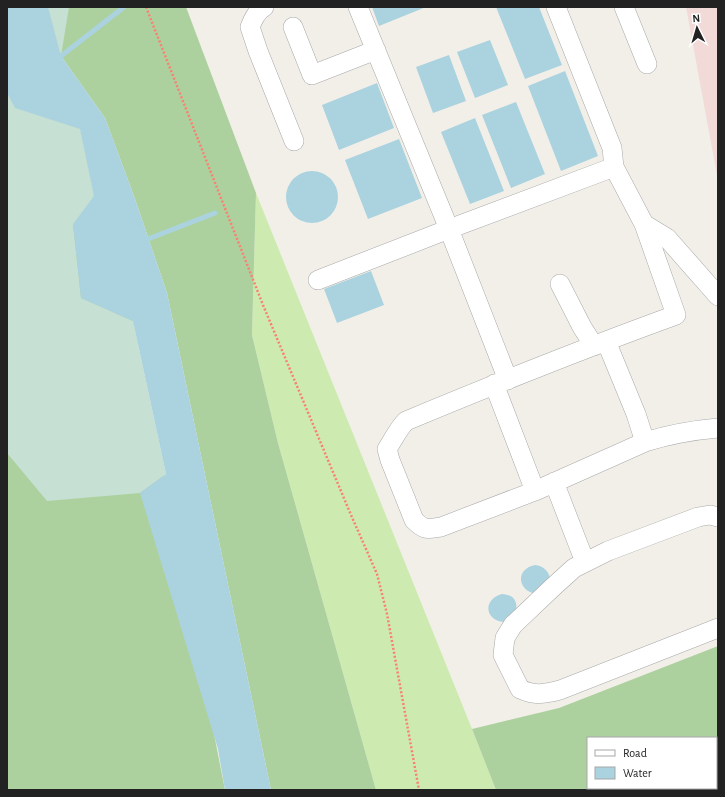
<svg xmlns="http://www.w3.org/2000/svg" width="725" height="797" font-family="'Alegreya Sans',sans-serif">
<style>
.commercial{fill:#f2dad9}
.industrial{fill:#ebdbe8}
.grass{fill:#cdebb0}
.forest{fill:#add19e}
.wetland{fill:#c6e0d4}
.water{fill:#aad3df}
.lines{fill:none;stroke-linecap:round;stroke-linejoin:round}
.stream{stroke:#aad3df;stroke-width:5}
.minor-casing{stroke:#a9a9a9;stroke-width:20}
.path{stroke:#fa8072;stroke-width:2.5;stroke-dasharray:2 2;stroke-linecap:butt}
.minor{stroke:#fff;stroke-width:19}
</style>
<rect width="100%" height="100%" fill="#f2efe9"/>
<path class="commercial" d="M686 7H718V181Z"/>
<path class="industrial" d="M718 774V790H617L628 788H716V775Z"/>
<path class="grass" d="M256 193 472 729 496 790H376L278 443 252 335Z"/>
<path class="forest" d="M48 7H186L256 193 252 335 278 443 376 790H271L167 293 135 199 105 118 61 56Z
M7 93 15 108 80 129 94 196 73 224 133 321 225 790H7Z
M718 646V774L716 775V738H588V788H628L617 790H496L472 729 559 708Z"/>
<path class="wetland" d="M48 7H69L61 56Z
M7 93 15 108 80 129 94 196 73 224 81 298 133 321 166 474 140 493 47 501 7 453Z"/>
<path class="water" d="M7 7H48L61 56 105 118 135 199 167 293 271 790H225L218 749 140 493 166 474 133 321 81 298 73 224 94 196 80 129 15 108 7 93Z
M372 7H426L379 26Z
M496 7H539L562 65 525 79Z
M490 40 508 85 475 98 457 52Z
M449 55 466 101 433 113 416 67Z
M565 71 598 156 561 171 528 86Z
M377 83 394 128 339 150 322 105Z
M516 102 545 174 511 188 482 115Z
M475 118 504 191 470 204 441 132Z
M399 139 422 198 368 219 345 160Z
M286 197a26 26 0 1 1 52 0a26 26 0 1 1-52 0Z
M371 271 384 305 337 323 324 289Z
M535 565C543 566 548 570 550 578L537 594C517 591 515 569 535 565Z
M502 594C514 595 518 601 516 613L504 622C484 620 483 599 502 594Z"/>
<g class="lines">
<path class="stream" d="M61 56 124 7
M148 239 215 213"/>
<defs>
<path id="minor" d="M264 7C257 11 253 19 250 27L258 51 294 141
M358 7 449 229 508 380
M556 7 612 148 614 167 644 224 676 315C585 348 495 384 406 421 398 429 393 440 387 449L390 460 414 520C425 531 427 529 441 527L535 491 645 442 636 414 606 341
M624 7 647 64
M293 27 312 75 376 50
M644 224 667 238 718 296
M318 280 449 229 614 167
M560 284 582 327 594 346
M494 384 535 491
M645 442C667 435 695 430 718 428
M554 482 585 562
M718 517 710 515 698 517 608 551 574 568 552 588 513 625 505 638 503 655 520 689C535 696 544 694 560 690L718 628"/>
</defs>
<use href="#minor" class="minor-casing"/>
<path class="path" d="M146 7 263 305 351 515 377 574 387 614 419 790"/>
<use href="#minor" class="minor"/>
</g>
<rect width="725" height="797" fill="none" stroke="#222222" stroke-width="16"/>
<rect x="587" y="737" width="130" height="52" fill="#ffffff" stroke="#a7a7a7"/>
<rect x="595" y="750" width="20" height="6" fill="#ffffff" stroke="#a7a7a7"/>
<text x="623" y="757" font-size="12" fill="#222222">Road</text>
<rect x="595" y="767" width="20" height="12" fill="#aad3df" stroke="#a7a7a7"/>
<text x="623" y="777" font-size="12" fill="#222222">Water</text>
<g transform="translate(697 28) rotate(355)" stroke="#ffffff" stroke-width="3" paint-order="stroke">
<path d="M0-3L7 15L0 10L-7 15Z" fill="#222222"/>
<text y="-6" font-size="11" font-weight="bold" text-anchor="middle" fill="#222222">N</text>
</g>
</svg>
